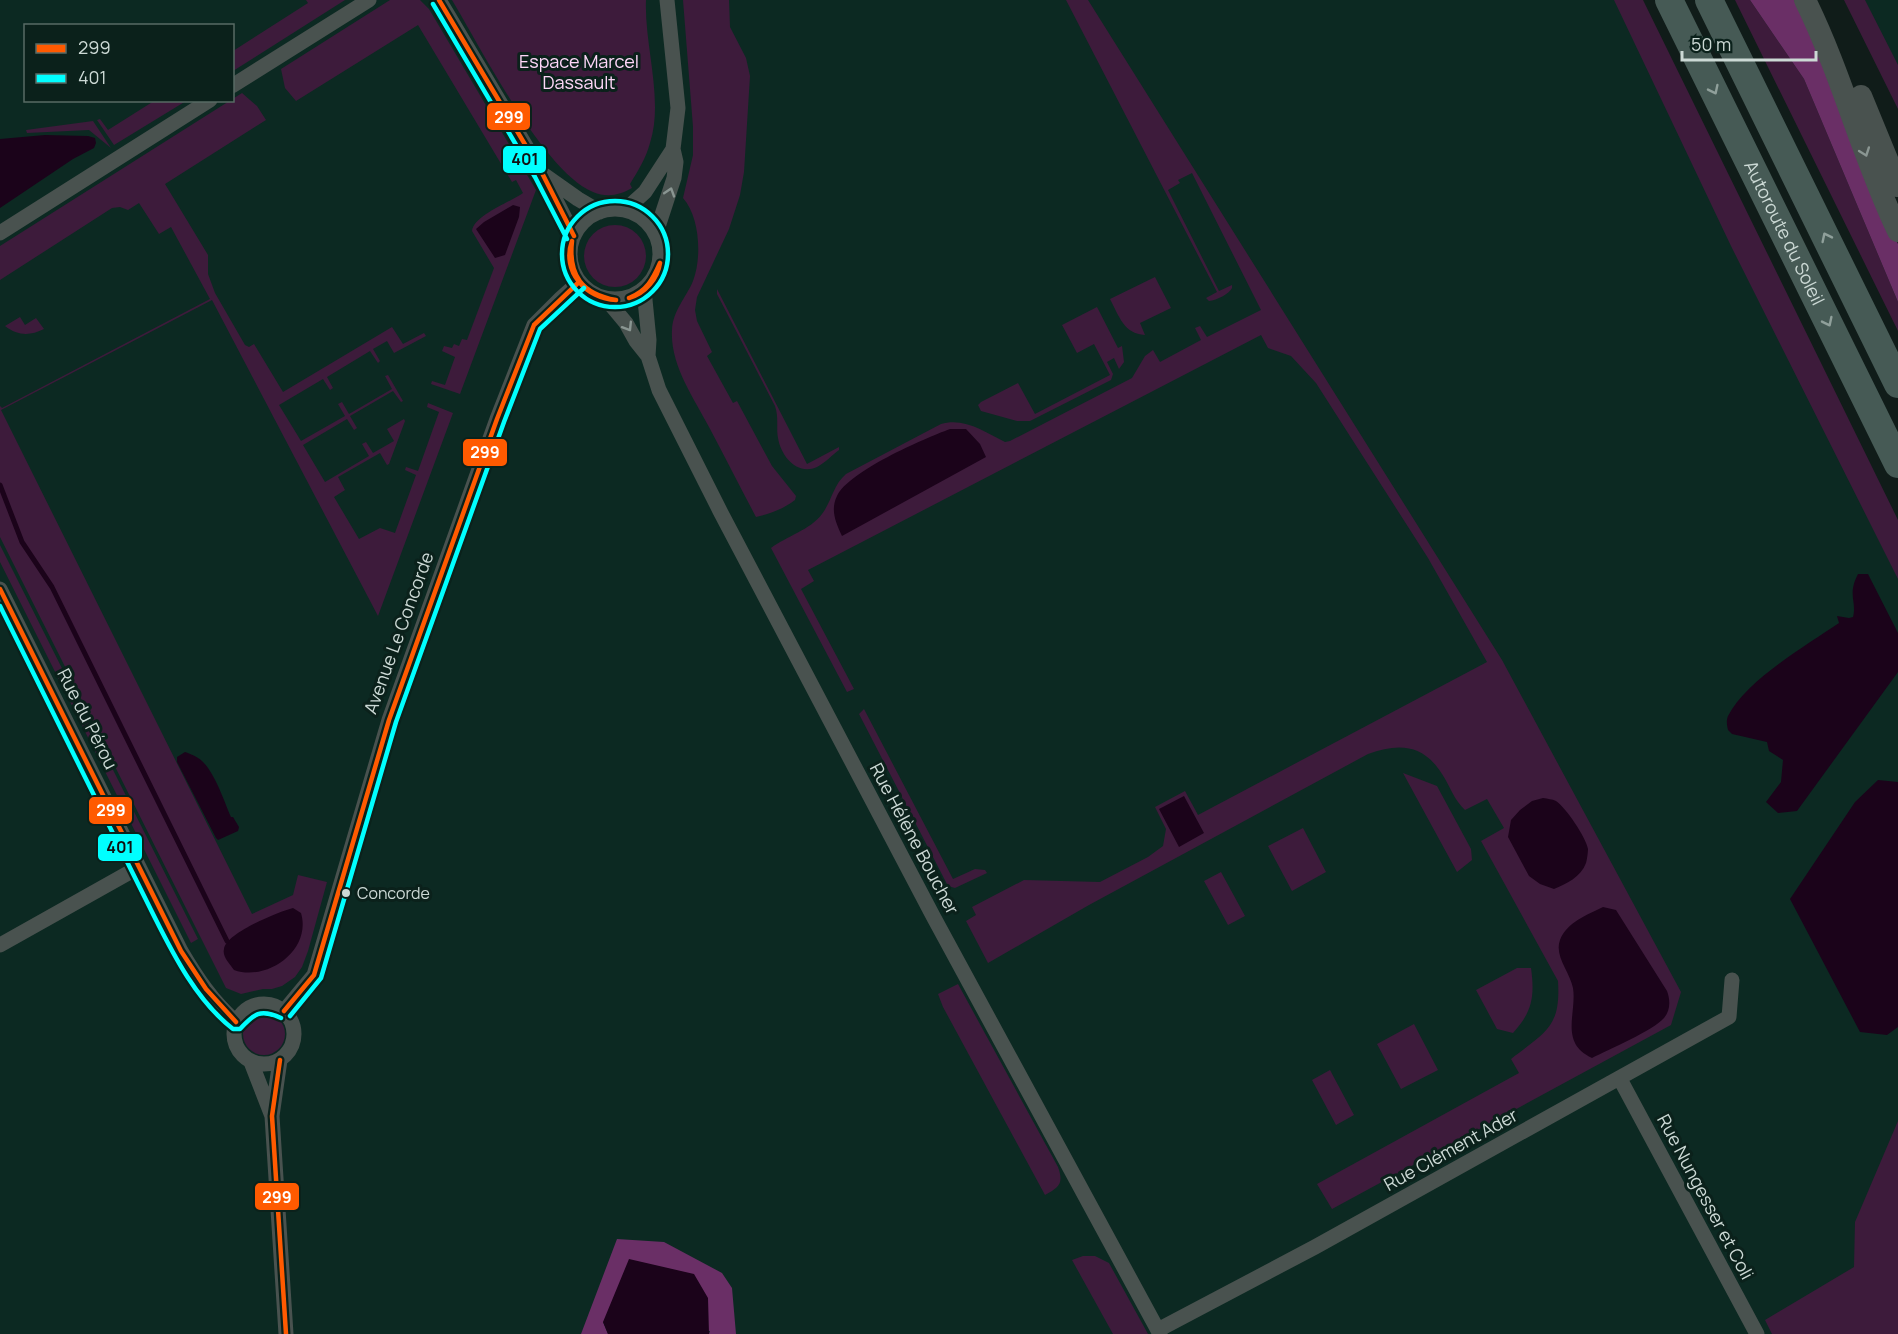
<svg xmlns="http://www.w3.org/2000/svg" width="1898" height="1334" font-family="Manrope,sans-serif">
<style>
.built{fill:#0c2922;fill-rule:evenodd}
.green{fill:#3d1b3b}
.forest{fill:#6a2f66}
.water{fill:#1b031a}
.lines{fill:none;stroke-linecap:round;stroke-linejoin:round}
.stream{stroke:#1b031a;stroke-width:5}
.minor{stroke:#49524f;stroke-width:15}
.secondary{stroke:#49524f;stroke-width:22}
.motorway{stroke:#465a55;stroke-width:28}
.bus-1-casing{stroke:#0b211b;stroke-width:9}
.bus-2-casing{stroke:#0b211b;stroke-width:9}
.bus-1{stroke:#ff5a00;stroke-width:4.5}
.bus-2{stroke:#0ff;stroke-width:4.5}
.oneway{stroke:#90a09b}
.oneway2{stroke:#8a9692}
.bus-dot{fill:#ccd9d5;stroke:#0b211b;stroke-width:2}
.labels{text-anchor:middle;stroke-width:6;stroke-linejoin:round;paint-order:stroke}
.bus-label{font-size:16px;fill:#ccd9d5;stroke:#0b211b;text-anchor:start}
.park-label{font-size:18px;fill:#fed6f8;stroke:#0b211b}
.street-label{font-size:18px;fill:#ccd9d5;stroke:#0b211b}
.line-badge{stroke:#0b211b;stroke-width:2}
.badge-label{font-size:16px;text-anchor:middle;font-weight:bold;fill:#fff}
.pale-badge-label{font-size:16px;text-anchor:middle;font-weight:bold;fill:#111}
</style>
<rect width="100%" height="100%" fill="#101c19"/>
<path class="built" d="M0 0H1621L1898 562V1334H0ZM26 26H232V100H26Z
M1857 0H1898V83Z"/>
<path class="green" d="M306 0H345L233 71V51L308 3Z
M390 0H420L429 9 536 190 460 394 431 384 432 381 445 385 455 357 442 351 444 346 452 348 454 344 459 346 462 339 467 340 494 268 472 231C474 215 511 202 523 193L516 180 512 182 418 25 296 101 285 88 281 69Z
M452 0H646C644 45 664 100 650 143 646 158 638 171 630 184L632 188C620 195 607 198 593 192 543 171 481 48 452 0Z
M683 0H729L730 27 746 58 750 76 744 172 740 195 729 229 697 297 695 310 697 321 712 352 707 356 733 403 737 401 772 466 796 496 795 500C783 509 770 514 756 517 740 487 725 457 709 427 694 398 670 365 672 330 673 310 686 298 693 281 702 258 700 217 683 198L693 155V127Z
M1066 0H1088L1502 660 1681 992 1671 1025 1332 1209 1317 1184 1519 1073 1511 1059C1545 1032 1561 1028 1558 981L1481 841 1504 828 1487 799 1465 810C1454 800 1450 786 1442 774 1423 744 1399 743 1368 754L1089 905 988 963 966 921 976 915 972 907 1024 880 1100 882 1148 857 1163 846 1166 829 1155 807 1185 791 1198 815 1487 662 1428 558 1316 383 1291 356 1268 348 1261 335 808 570 814 581 801 589 854 689 847 692 771 548C787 536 810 530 822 514 832 501 833 485 846 474L941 424C964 417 985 432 1005 442L1010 441 1132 378 1145 356 1153 350 1160 362 1201 340 1195 328 1200 326 1207 337 1261 310 1192 173 1178 180 1180 183 1168 190 1219 291 1232 285V288C1229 294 1217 300 1209 301L1206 298 1217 292Z
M1614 0H1643L1898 520V579L1731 246Z
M1735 0H1750L1804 79 1898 302V331Z
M1844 0H1865L1898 65V109Z
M242 93 257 106 266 120 165 184 208 255V274L215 293 245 345 249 347 254 344 283 392 392 327 403 344 424 333 426 336 394 353 387 341 373 349 380 361 378 363 370 351 327 377 333 388 330 390 323 379 279 405 301 441 345 416 338 404 342 402 349 414 392 389 385 376 388 375 403 401 401 402 393 391 350 416 357 428 354 430 347 419 303 445 325 482 369 456 362 444 366 442 373 453 394 441 387 429 404 419 405 421 389 464 387 465 380 453 338 477 345 490 334 497 359 539 380 528 395 533 416 475 405 470 406 467 418 471 439 412 427 407 428 403 453 413 378 616 212 300 1 410 252 914 293 895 298 875 327 882 308 951 302 967 295 977 282 986 272 989H263L241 994 226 988 0 537V406L2 408 210 299 171 227 159 234 139 203 128 210 120 207 112 208 0 280V246Z
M154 101H186L114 145 97 120 100 119 108 130Z
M93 121 111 148 89 130 27 133 26 130Z
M584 256a31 31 0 1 1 62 0a31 31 0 1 1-62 0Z
M1155 277 1171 308 1140 323 1145 335C1124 334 1119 316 1110 299Z
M717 289 807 464 839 447V450C832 455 825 463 817 467 797 476 781 456 778 438 776 427 779 418 775 406L717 294Z
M1097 307 1118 348 1122 346 1124 362 1119 369 1114 358 1107 362 1113 374 1111 380 1030 421H1017L981 411 978 405 981 402 1018 383 1035 414 1110 375 1094 344 1077 353 1062 325Z
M20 317 25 325 36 318 44 329C30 336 18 336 5 326Z
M0 545 198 939 191 943 0 562Z
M864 709 953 879 975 869 985 870 987 873 955 888 948 886 859 714Z
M1403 773 1437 786 1471 849 1472 860 1457 872Z
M1303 828 1326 872 1292 891 1268 846Z
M1221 872 1245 916 1228 925 1204 881Z
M1517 968H1531C1535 997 1532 1012 1513 1033L1497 1029 1476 990Z
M958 984 1058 1167C1064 1184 1059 1187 1045 1195L943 1007 938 994Z
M243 1034a21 21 0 1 1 42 0a21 21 0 1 1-42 0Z
M1414 1024 1438 1070 1401 1089 1377 1044Z
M1330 1070 1354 1115 1336 1125 1312 1080Z
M1898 1121V1334H1772L1765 1320 1854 1267 1855 1222Z
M1083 1256H1095L1109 1263 1148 1334H1113L1072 1260Z"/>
<path class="forest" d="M1750 0H1794L1818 47 1860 165 1898 244V302L1804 79Z
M617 1239 664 1242 722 1273 732 1288 736 1334H709L710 1331 603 1322 608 1334H581Z"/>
<path class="water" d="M45 135 88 136 95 138 96 143 94 148 73 159 0 208V139Z
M513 205 520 207 519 217 505 255 495 258 476 229 484 222Z
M950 429H966L980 444 986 457 842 536C836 523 830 510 837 496 849 471 923 439 950 429Z
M1858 574H1868L1898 633V672L1797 811 1778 813 1766 802 1781 782 1783 760 1769 751 1767 742C1755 739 1744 737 1732 734L1728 730C1727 725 1726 721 1728 716 1746 680 1807 645 1839 623L1837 616 1849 618 1853 617C1857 601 1847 595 1858 574Z
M185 752C191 754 198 757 202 761 215 773 224 801 231 817H233L239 827 238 831 218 840 216 838 177 762V757Z
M1878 780 1898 782V1027L1887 1035 1860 1032 1790 899 1855 802Z
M1184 796 1204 833 1179 847 1159 809Z
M1543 798C1548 799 1552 799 1556 801 1566 808 1586 837 1588 849 1588 852 1587 860 1586 863 1581 877 1566 884 1554 889L1540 884 1529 876 1508 837 1511 820 1520 810 1532 801Z
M1603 907 1616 910 1667 991C1670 999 1671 1010 1664 1018 1654 1030 1608 1050 1592 1058 1559 1043 1577 1013 1573 988 1570 972 1554 956 1560 940 1567 922 1587 915 1603 907Z
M293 908 301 913C312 950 267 982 234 970 230 964 222 957 224 949 226 933 278 912 293 908Z
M629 1259 694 1274 708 1298 709 1334H608L603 1322Z"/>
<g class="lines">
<path class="stream" d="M0 485 22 542 52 587 227 941"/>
<path class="minor" d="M439 0 542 173 574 236
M232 86 369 0
M544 175 578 199 600 212
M570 254a45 45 0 1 1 90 0a45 45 0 1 1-90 0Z
M625 210 645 192 673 149
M0 233 210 100
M656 233 674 178 676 162 673 149 678 108 667 0
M644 290 649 340 648 356
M606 299 626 323 636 341 648 356 659 390 720 511 933 916 1160 1334
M0 589 181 951C197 978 212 1001 236 1022
M0 945 139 867
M234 1034a30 30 0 1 1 60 0a30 30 0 1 1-60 0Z
M284 1011 314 975 389 720 497 419 534 325 561 298 579 282
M280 1060 272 1116 286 1334
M251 1062 272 1116
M1620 1079 1757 1334
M1158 1330 1315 1247 1729 1017 1732 980"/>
<path class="secondary" d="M1805 0C1842 75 1862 156 1898 231
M1861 96 1898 186"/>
<g class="motorway">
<path id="s1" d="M1669 0 1898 464"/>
<path d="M1709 0 1898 384"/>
</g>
<defs>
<path id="bus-1" d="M439 0 542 173 574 236
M572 241C568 275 582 294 616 300
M572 241C561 271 586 299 616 300
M629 298C647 291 653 279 660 263
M629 298C645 294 658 278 660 263
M0 589 181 951 206 989 236 1022
M284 1011 314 975 389 720 497 419 534 325 579 282
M280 1060 272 1116 286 1334"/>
<path id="bus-2" d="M433 4 535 177 567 239
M562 254a53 53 0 1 1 106 0a53 53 0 1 1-106 0Z
M0 606 154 916C174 956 197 1001 233 1029H240C254 1014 260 1008 281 1018
M290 1016 321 978 396 722 504 422 540 329 584 288"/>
</defs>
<use href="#bus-1" class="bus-1-casing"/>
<use href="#bus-2" class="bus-2-casing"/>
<use href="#bus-1" class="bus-1"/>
<use href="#bus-2" class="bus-2"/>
</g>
<defs><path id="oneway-chevron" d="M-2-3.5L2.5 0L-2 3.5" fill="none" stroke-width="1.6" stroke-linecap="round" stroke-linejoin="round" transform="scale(1.5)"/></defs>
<g class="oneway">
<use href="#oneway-chevron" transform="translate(1714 90) rotate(64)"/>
<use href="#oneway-chevron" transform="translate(1826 237) rotate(-116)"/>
<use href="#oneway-chevron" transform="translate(1828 322) rotate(64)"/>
</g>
<g class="oneway2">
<use href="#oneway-chevron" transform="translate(1865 152) rotate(70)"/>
<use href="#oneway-chevron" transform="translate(670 192) rotate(-72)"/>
<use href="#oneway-chevron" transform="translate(628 327) rotate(58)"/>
</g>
<circle class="bus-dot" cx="346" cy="893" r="5"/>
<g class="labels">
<g class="bus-label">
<text x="357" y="899">Concorde</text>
</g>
<g class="park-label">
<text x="579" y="68">Espace Marcel<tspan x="579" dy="21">Dassault</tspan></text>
</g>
<g class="street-label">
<text dy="6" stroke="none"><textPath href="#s1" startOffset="260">Autoroute du Soleil</textPath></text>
<text transform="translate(399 633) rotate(-70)" y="6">Avenue Le Concorde</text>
<text transform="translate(87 719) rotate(63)" y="6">Rue du Pérou</text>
<text transform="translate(914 839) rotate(62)" y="6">Rue Hélène Boucher</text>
<text transform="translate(1451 1150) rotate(-29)" y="6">Rue Clément Ader</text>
<text transform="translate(1705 1197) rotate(62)" y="6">Rue Nungesser et Coli</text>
</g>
</g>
<g class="line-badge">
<rect x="486" y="102" width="45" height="29" rx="6" fill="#ff5a00"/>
<rect x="502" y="145" width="45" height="29" rx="6" fill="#0ff"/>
<rect x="462" y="438" width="46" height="29" rx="6" fill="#ff5a00"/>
<rect x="88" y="796" width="45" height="29" rx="6" fill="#ff5a00"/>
<rect x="97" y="833" width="46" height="29" rx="6" fill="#0ff"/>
<rect x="254" y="1182" width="46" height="29" rx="6" fill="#ff5a00"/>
</g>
<g class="badge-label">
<text x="509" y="123">299</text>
<text x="485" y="458">299</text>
<text x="111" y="816">299</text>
<text x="277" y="1203">299</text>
</g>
<g class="pale-badge-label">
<text x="525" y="165">401</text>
<text x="120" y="853">401</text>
</g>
<rect x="24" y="24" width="210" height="78" fill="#0b211b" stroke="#586b65" stroke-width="1.5"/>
<rect x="36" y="44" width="30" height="9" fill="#ff5a00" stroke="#586b65" stroke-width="1.5"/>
<text x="78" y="54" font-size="18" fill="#ccd9d5">299</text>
<rect x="36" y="74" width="30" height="9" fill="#00ffff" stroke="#586b65" stroke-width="1.5"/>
<text x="78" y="84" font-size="18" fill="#ccd9d5">401</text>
<path d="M1682 51v9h134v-9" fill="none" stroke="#ccd9d5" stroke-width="3"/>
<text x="1691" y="51" font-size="18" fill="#ccd9d5" stroke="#0b211b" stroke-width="4.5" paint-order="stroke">50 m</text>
</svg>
